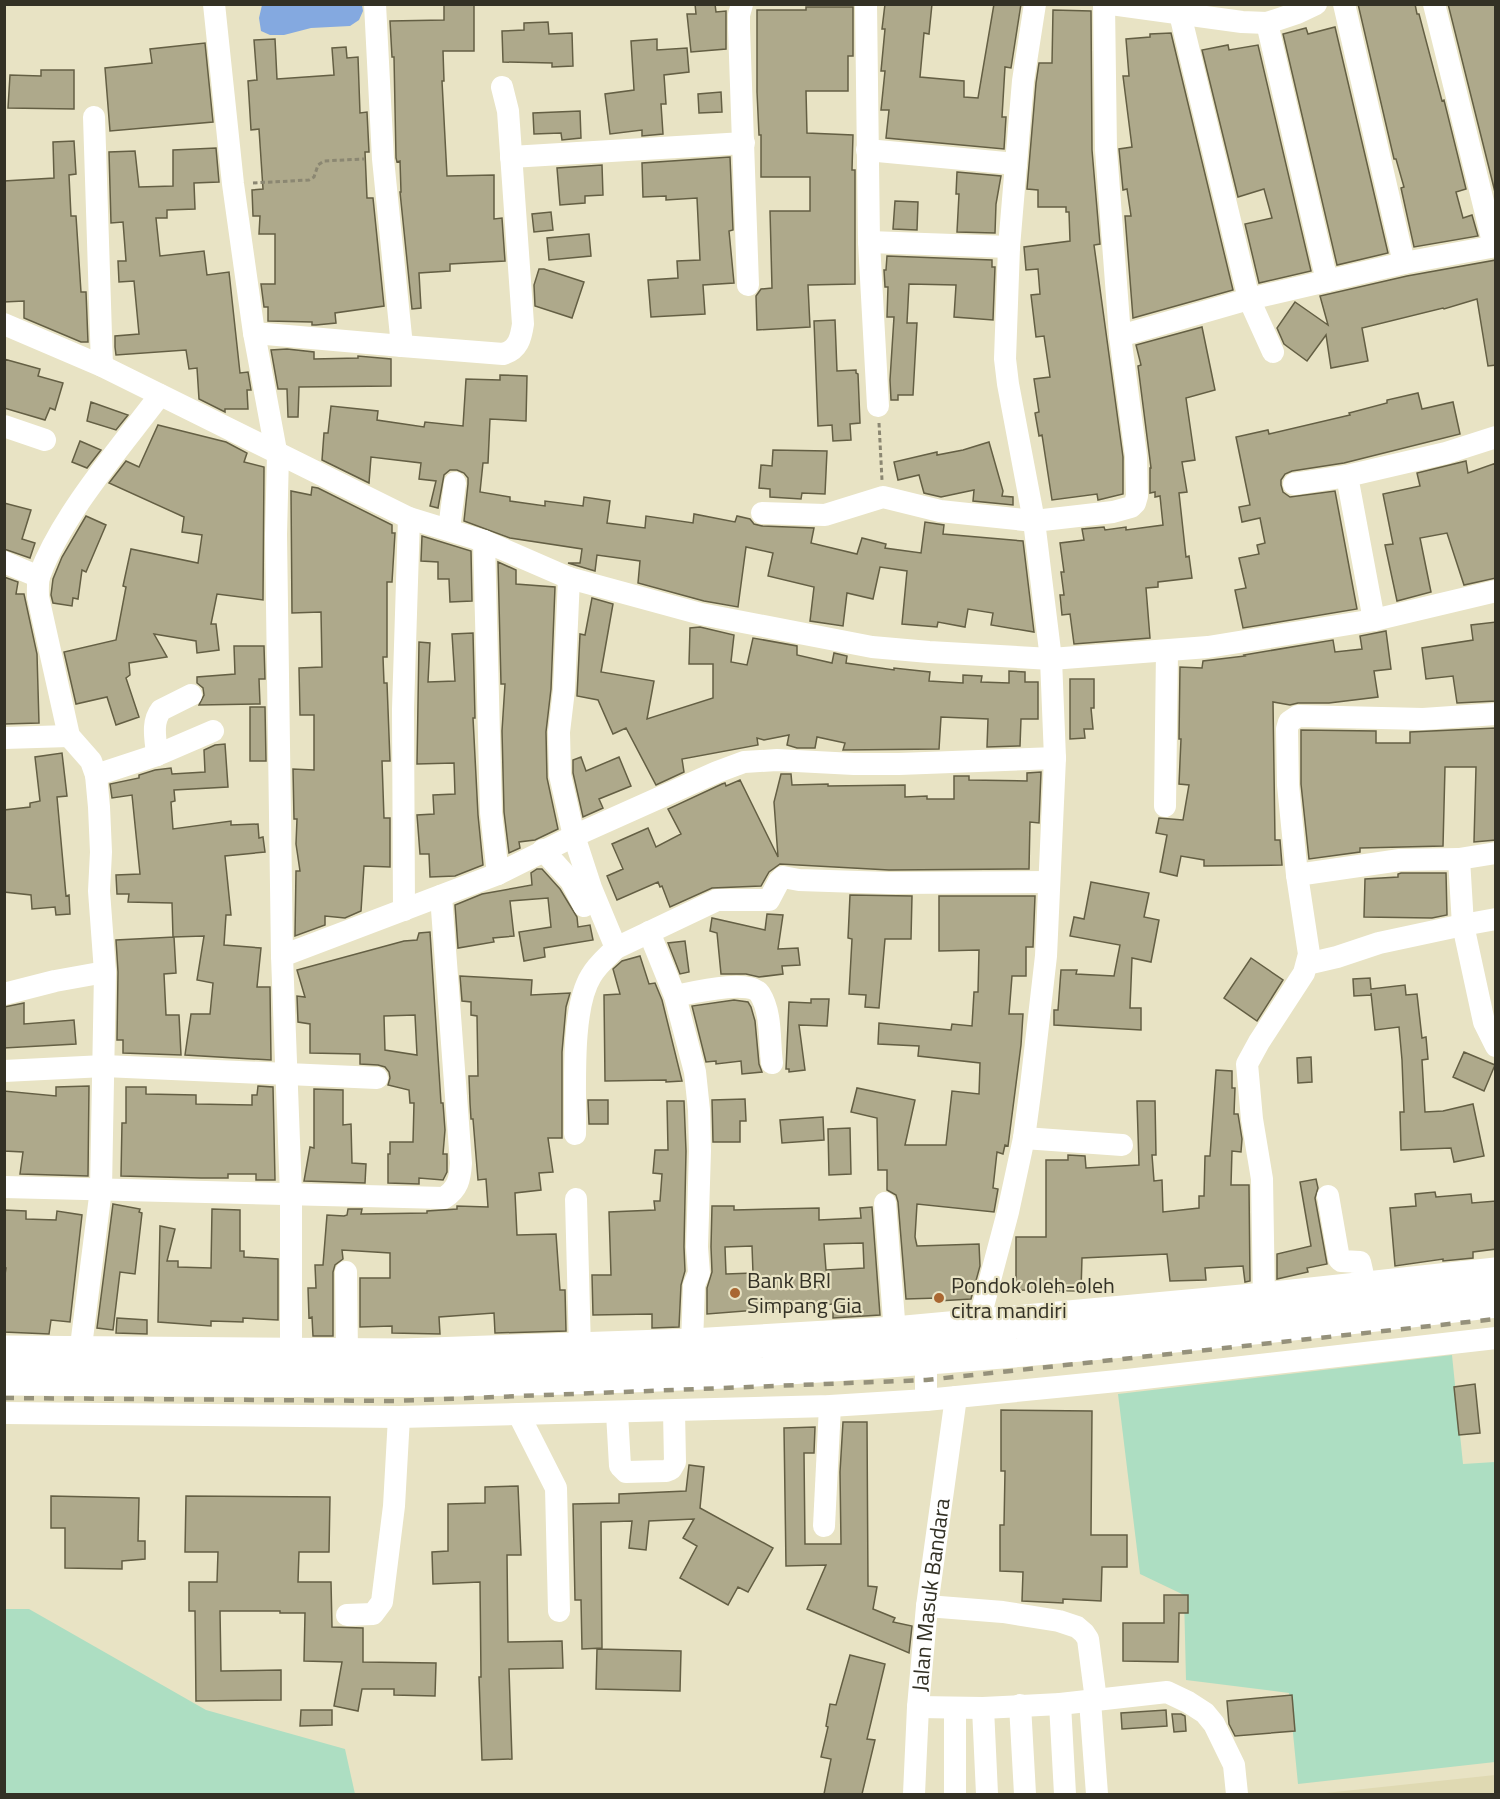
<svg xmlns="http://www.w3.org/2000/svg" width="1500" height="1799" font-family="'Titillium Web',sans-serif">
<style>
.built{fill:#dfd9b2}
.green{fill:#addec2}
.water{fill:#84a9e0}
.building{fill:#aea98b;stroke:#645f44;stroke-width:1.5;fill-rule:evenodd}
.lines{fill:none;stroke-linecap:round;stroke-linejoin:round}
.path{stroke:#8b8772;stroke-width:3;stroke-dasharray:4.5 3;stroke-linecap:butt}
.minor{stroke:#fff;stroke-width:22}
.highway{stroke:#fff;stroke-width:33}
.rail{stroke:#95917b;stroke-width:4.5;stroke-dasharray:10 10;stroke-linecap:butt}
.poi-dot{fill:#a96732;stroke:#e8e3c4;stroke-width:2}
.labels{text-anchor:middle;stroke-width:4.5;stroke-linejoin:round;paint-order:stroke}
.poi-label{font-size:22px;fill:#333125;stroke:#e8e3c4;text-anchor:start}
.street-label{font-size:22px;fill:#333125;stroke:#e8e3c4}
</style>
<rect width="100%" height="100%" fill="#e8e3c4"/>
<path class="built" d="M1495 1775V1794H1316Z"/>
<path class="green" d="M1452 1355 1463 1464 1495 1462V1762L1298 1784 1289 1693 1186 1680 1184 1595 1140 1574 1118 1394Z
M5 1609H29L206 1710 345 1749 355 1794H5Z"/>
<path class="water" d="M262 5H362L363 11 359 20 350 26 311 28 284 35H270L261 31 259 18Z"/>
<path class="building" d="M444 4H474V51H443L444 81H442L447 176 494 175V219L502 218 505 261 450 264V271L419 273 421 308 412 309 400 192H401L400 161 397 162 396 158 394 57H392L390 21 444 20Z
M695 4H715L716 12 726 11V49L691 52 687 14H696Z
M885 4H932L929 34 924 33 920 77 964 81V97L978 98 994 4H1021L1011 68 1005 67 1002 117H1006L1004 149 886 138 889 110H881L885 71H881L885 29H882Z
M1358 4H1415L1417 14H1419L1442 101 1444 100 1466 189 1456 192 1463 218 1472 215 1478 236 1414 247 1401 188 1404 187 1396 159H1394Z
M1448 4H1496V196Z
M806 7H853V56H848V91H806L807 133 853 135 852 170H855V284L808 285 810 327 757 330 756 296 761 289 772 288 770 211H810V177H761V135H759L757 92V10H806Z
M1053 10 1091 11 1092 150 1100 244 1094 245 1123 457V494L1098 500 1097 494 1052 500 1042 435 1039 436 1035 413 1039 412 1034 379 1050 377 1044 336 1036 337 1031 295 1040 294 1038 269 1026 270 1024 247 1070 241 1069 212H1066V207H1038V190L1027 189 1036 83 1039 63H1052Z
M548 22 549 34 572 33 573 66 552 67V63L503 62 502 31 524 30V23Z
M1335 27 1388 253 1337 265 1283 34 1306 28 1308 34Z
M1171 33 1233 290 1133 318 1125 216H1131L1127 189 1123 190 1119 149 1132 147 1123 76H1129L1126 39 1150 37V34Z
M275 39 277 79 334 75 332 48 346 47 347 58 358 57 360 113 367 112 369 152H365L367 198H373L384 306 335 313 336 323 316 325H312V322L268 321V307H264L261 284H275V234H259L260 216H253L252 190 263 189 259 129 251 130 248 81 257 80 254 40Z
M657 39V50L687 48 689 72 664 75 666 104H661L663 134 642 136V130L610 134 605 94 634 90 631 41Z
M205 43 213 122 110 131 105 68 152 63 150 49Z
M1228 45 1229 50 1258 45 1311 271 1259 283 1245 224 1272 218 1264 189 1238 197 1202 50Z
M41 70H74V109L8 108 10 75 41 76Z
M721 92 722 112 699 113 698 94Z
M580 111 581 138 562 140 561 133 534 134 533 113Z
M74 141 76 174 69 175 71 216H76L81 292H86L88 342H81L24 318V301L4 302V181L54 178 53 142Z
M216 148 219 182 194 183 195 209 167 210V218H156L160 256 204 251 207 275 229 272 240 373 248 372 251 390H247L248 409H225V412L199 399 197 368 189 369 186 350 116 355 115 347V336L139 334 134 281 119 282 118 261H126L123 222 111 223 109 152 135 151 139 187 173 186V150Z
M730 157 733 230 729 231 734 283 703 285 705 314 651 317 648 280 678 278 677 261 700 260 697 198 666 200V196L643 197 642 163Z
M602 165 603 195 585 196V203L560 205 557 168Z
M957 172 1001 176 996 204 995 233 957 232 959 194H956Z
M895 201 918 202 917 230 893 229Z
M551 212 553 230 534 232 532 214Z
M589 234 591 256 549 260 547 238Z
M887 256 992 260V267H995L993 320 954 317 956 285 909 284 907 323H917L913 395H898V400H891L890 380 894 317H887L888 287H885L884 270H886Z
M1496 260V365L1488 366 1477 299 1444 309 1443 308 1362 328 1368 361 1331 368 1326 335 1307 361 1284 344 1277 328 1295 302 1328 325 1320 296 1407 276Z
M539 269H544L584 282 572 318 535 306 534 285Z
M835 320 837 371 856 370V373L858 374 860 423 850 424 851 440 833 441 832 425 818 426 814 321Z
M1202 327 1215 390 1186 398 1195 460 1182 462 1187 492 1179 493 1186 557 1189 556 1192 578 1158 582V587L1146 588 1150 638 1074 644 1070 614 1062 615 1060 595H1064L1061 572H1064L1060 543 1084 540 1082 529 1104 527 1105 530 1126 527V530L1163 525 1160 496 1155 497V492L1150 493V468H1151L1138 366 1141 365 1136 345Z
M287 349 314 352V359L358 358V356L391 359V386L299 387 298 417H288L287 389H278L271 350Z
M4 359 40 369 38 376 63 383 55 410 50 408 45 420 4 408Z
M500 375 527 376 526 421 490 419 488 463H483L480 492 510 497V501L545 506V501L583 506 584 497 610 501 607 523 645 528 646 516 693 523 694 514 735 522 737 516 750 519 754 524 762 526 814 528 811 543 857 554 862 538 886 544 885 548 921 553 925 522 944 525 943 534 1023 541 1034 632 991 625 993 613 968 609 965 627 938 622 937 627 902 624 907 571 880 567 873 599 847 593 843 626 810 621 814 587 768 576 773 553 746 547 738 607 704 601 638 583 640 561 597 555 595 571 568 563H580L582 549 510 538 464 521 468 484V478L464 473 457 470H450L444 475 438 508 430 506 436 481 419 479 421 463 371 457 369 483 322 460 324 433H328L331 406 378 411 377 420 424 427 425 422 463 426 466 379 500 380Z
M1418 393 1422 409 1453 402 1460 434 1344 463 1292 471 1285 474 1281 480V485L1283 492 1290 497 1335 491 1357 609 1243 628 1235 590 1246 588 1239 558 1259 554 1257 545 1265 543 1260 518 1242 522 1239 507 1250 505 1236 437 1268 430 1269 434 1350 415 1349 413 1387 403V400Z
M91 402 128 415 116 430 87 421Z
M158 425 226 442 247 453 244 462 264 467 263 600 217 594 211 624H216L219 650 197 653 196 641 154 634 167 657 129 663 130 675 126 678 139 717 116 725 107 697 76 704 64 652 116 640 126 587 123 586 131 549 198 563 202 535 182 532 184 517 109 483 126 461 139 467Z
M80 441 101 450 87 468 72 462Z
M989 442 1003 491 1002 496 1013 497V505L973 501 974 490 941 497 924 493 919 475 898 480 894 462 937 452V455L963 450Z
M773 450 827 451 825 494 802 493 801 499 770 497V489L759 488 761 465 772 466Z
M1466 461 1468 473 1496 463V578L1464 585 1447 533 1420 538 1431 592 1397 601 1385 545 1393 544 1383 494 1420 486 1417 473Z
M312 487 318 488 392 525V533H395L392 582H387V657H383L384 683H387L390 761H382L384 818H390V867L364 866 361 911 345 918 325 916V925L295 936 296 871H300L296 844 297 819H294L293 769 314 770V715H300L299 668 322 667 321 612 292 613 291 491 311 495Z
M4 503 31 510 22 539 35 543 30 558 4 549Z
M86 516 106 525 86 572 82 570 78 599 73 598 72 606 53 603 51 595 53 579 62 557Z
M422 536 471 551 472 601 450 602 449 579H438V562L421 561Z
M498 562 516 570V584L555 587 551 689 546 732 547 778 558 829 535 840 519 842 520 848 509 853 504 812 502 731 505 684H501Z
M4 577 18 582 16 594H24L37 654 39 723 4 724Z
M592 598 613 604 601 672 654 681 647 719 713 698V664H689L690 628 700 627 734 635 731 662 747 665 753 638 797 646V655L832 663 834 653 847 656 846 663 894 670V668L930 672 929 681 963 683V675L982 676 981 682 1009 683V671L1025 672V682H1038V719H1021L1020 746 987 747 988 719 941 717 939 749 843 750 845 743 817 737 815 748H797L787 745 789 735 764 740 757 738 758 745 682 759 684 772 656 785 626 728 613 734 598 700 577 696 580 634 585 635Z
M1496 622V701L1457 703 1453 676 1426 679 1422 648 1473 640 1471 625Z
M1386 631 1391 669 1374 671 1378 697 1329 703H1298L1290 705 1273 702 1275 840H1280L1282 865 1204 866V860L1181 856 1177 876 1160 872 1167 835 1156 833 1159 818 1183 820 1189 785 1179 784 1181 739H1179L1180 667 1202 668 1203 661 1245 656 1244 655 1333 640 1335 652 1362 649 1360 636Z
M473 633 475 718H473L478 815 483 865 455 876 430 877 429 854H420L417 815 434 814 433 795 455 794 454 763 417 764 419 642 430 643 428 682 455 681 452 634Z
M234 646H264L265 679H259L260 704 199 705 204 695 203 688 197 683V677L235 674Z
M1070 679H1094V708H1091L1093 729H1084L1085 738 1070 739Z
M250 707H265L266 761H250Z
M1496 728V840L1474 842 1476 767H1445L1443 846 1360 848V852L1309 859 1301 784V730L1376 731V743H1410V732Z
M225 744 228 787 174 790 175 801 171 802 173 829 231 821V825L258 824 259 838 263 837 265 852 225 856 231 915H226L224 945 261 948 257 987H270L271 1060 185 1055 191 1014H210L213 983 197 980 204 936 173 937 172 903 128 902 129 894H117L116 875 140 874 132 795 112 798 110 784 139 778V775L155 770 171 768 172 774 205 772 204 750 215 745Z
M62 753 67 796 57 797 66 896 69 895 70 914 56 915 55 907 32 909 31 895 4 892V810L30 807V803L40 801 35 757Z
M581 757 586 771 619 757 631 786 599 799 603 808 583 817 573 773V760Z
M1041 772 1039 823 1030 822 1029 869 889 870 780 864 769 872 761 886 712 888 670 907 662 886 660 887 658 882 617 900 607 876 623 869 612 844 648 828 656 847 681 834 668 809 722 784 725 783 726 786 740 780 778 857 774 802 781 774H791L792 785 828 784V786L905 785V797L927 796V799H954V776H969V780L1027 781V773Z
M537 869H542L560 889 577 917 578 927 590 925 593 940 544 948 545 957 524 961 519 932 551 927 548 898 510 901 514 936 493 938 494 942 458 948 455 905 482 894 532 885 531 873Z
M1401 873H1446L1447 915 1432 918 1364 917 1365 879 1398 877V874Z
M1091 882 1149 893 1144 917 1159 920 1151 962 1132 958 1130 1008H1141V1030L1054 1025V1010H1058L1061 970H1077L1076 974 1114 976 1120 945 1070 936 1074 917 1084 919Z
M850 895 912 896 911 939H885L879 1008 865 1007 866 995 849 994 852 939 848 938Z
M939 896H1035L1033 947H1026V976H1012L1009 1014H1023L1021 1045 1008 1146 1005 1145 1003 1154 997 1152 993 1188 998 1189 994 1212 917 1204 915 1237 917 1246 979 1244 980 1266 971 1299 938 1301V1298L906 1299 898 1202 896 1195 887 1190V1170H878L877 1118 851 1112 857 1088 915 1100 905 1145H946L952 1091 979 1094 980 1063 918 1056 919 1046 878 1044 879 1023 951 1030 952 1024 972 1026 974 992H978L979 950 939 951Z
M767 914 783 915 778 949 798 948 800 965 782 966 783 974 759 977 746 974H721L717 933 710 931 712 918 765 930Z
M430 932 441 1103H443L445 1130 443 1154H447V1172L443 1180 419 1178V1184L388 1183V1154H390V1142H413L414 1103H410L409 1090 388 1085 390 1078 389 1072 385 1067 378 1065 360 1064V1054L310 1053V1024L298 1022 297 996 305 997 297 970 404 941 417 940 419 933ZM415 1015 417 1055 385 1050 384 1016Z
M174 937 176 973 164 974 166 1015H179L181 1055 123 1053V1040H117L118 972 116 940Z
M685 941 689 972 680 974 668 943Z
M640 956 649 984 655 983 662 1000 682 1081 666 1082V1080L605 1081 604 995 620 994 613 969 622 961Z
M1251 958 1283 980 1257 1021 1224 998Z
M460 976 532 980 531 995 570 993 566 1007 562 1052V1138H548L553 1172 539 1173 541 1190 515 1193 517 1235 556 1234 560 1290H565L566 1331 495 1333 494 1313 439 1317 440 1334 392 1333V1326L360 1327V1278H390V1253L342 1250 343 1259 335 1265 333 1272V1336H313L312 1317 309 1318 308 1288H316L315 1265H323L327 1215 344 1216 347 1215 348 1209H362L361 1214 427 1213V1211L457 1209V1206L488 1207 486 1179 478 1180 473 1119H471L470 1103 469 1076H478L477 1016 471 1015V1002L462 1001Z
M1370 978 1371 989 1405 985 1406 995 1417 994 1422 1038 1426 1037 1428 1059 1422 1060 1425 1112 1443 1111 1473 1104 1484 1156 1454 1162 1451 1148 1401 1150 1400 1112H1404L1402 1060 1399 1027 1375 1030 1371 993V995L1354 996 1353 979Z
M811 999H829L827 1026 799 1025 805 1070 789 1072V1069H786L789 1002 811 1003Z
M734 1000 748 1002 751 1007 755 1021 759 1064 762 1072 742 1074 741 1061 716 1064V1061L706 1062 692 1006Z
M24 1003V1024L74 1020 76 1044 4 1048V1007Z
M1464 1052 1495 1065 1484 1091 1453 1077Z
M1311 1057 1312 1082 1298 1083 1297 1058Z
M1216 1070 1232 1071V1088H1235L1234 1114H1238L1242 1139 1241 1152 1232 1151 1231 1185H1249L1250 1281 1245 1282 1243 1266 1205 1268 1206 1280 1170 1281 1167 1254 1082 1258 1081 1291 1016 1290V1237H1046V1160H1068V1155L1085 1156 1086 1168 1139 1165 1137 1101H1155L1156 1155H1152L1154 1181 1162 1180 1163 1212 1199 1208V1196H1204L1205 1156H1210Z
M89 1086 88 1176 20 1174 23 1152 4 1151V1091L56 1096V1087Z
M258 1086 273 1087 275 1180H256V1174H228V1178H201L121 1176 122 1123H126V1087H146V1094L196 1095V1104L252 1105V1095H257Z
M314 1089 343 1090V1125L351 1124 352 1163 366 1164 365 1183 304 1181 310 1147 314 1148Z
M745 1099 746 1121H740V1142H713L712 1100Z
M588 1100H608V1124H589Z
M667 1101H684L686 1151 684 1247 685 1271 681 1285 679 1327 652 1328V1314L593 1315 592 1275H611L609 1212 655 1210 654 1201H660L662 1174 653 1173 655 1150H668Z
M823 1117 824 1140 782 1143 780 1120Z
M850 1128 851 1174 829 1175 828 1129Z
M1316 1179 1318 1188 1315 1198 1327 1264 1307 1268 1308 1272 1277 1279V1254L1311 1246 1300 1182Z
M1435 1192 1436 1197 1471 1194 1472 1203 1496 1201V1249L1473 1252V1258L1443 1261V1259L1395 1266 1390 1208 1416 1206 1415 1194Z
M113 1204 140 1209 139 1212 142 1213 135 1274 120 1272 113 1330 97 1328Z
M712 1206H734V1210L819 1208V1220L861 1218 860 1208 872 1207 880 1315 833 1318V1304L707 1314V1288L712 1272 711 1247ZM863 1243 864 1268 826 1270 824 1244ZM752 1246 753 1273 726 1274 725 1247Z
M212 1209 240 1210V1251H244V1257L278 1259V1320L243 1318V1322L211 1321V1326L158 1322 160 1226 175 1229 167 1261H178V1267L211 1268Z
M4 1210 26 1211V1219L56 1220 57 1211 82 1215 70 1322 51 1320 49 1334 4 1332V1281L6 1268H4Z
M117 1318 147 1320V1334L116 1333Z
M1475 1384 1480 1433 1459 1435 1454 1387Z
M1001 1410 1092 1411 1091 1535H1127V1567H1102L1101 1601 1063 1599V1603L1022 1601 1023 1572 1000 1571V1525H1004L1005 1471H1001Z
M843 1422H867L868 1586 877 1587 873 1609 895 1618 893 1622 912 1626 909 1653 807 1609 826 1565 786 1566 784 1428 815 1427 814 1453H804L805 1544H841L840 1472Z
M689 1465 704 1467 700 1508 773 1548 748 1592 738 1587 728 1605 680 1578 697 1546 683 1538 694 1519 649 1521 646 1550 629 1548 632 1521 601 1522 602 1648 582 1649 581 1600H575L573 1504 619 1503V1494L686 1491Z
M518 1486 521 1555H507L508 1642 562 1641 563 1668 509 1669 512 1759 482 1760 479 1677H481L480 1582 433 1584 432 1552 448 1551V1504L485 1503V1487Z
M51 1496 139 1498 138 1541H145V1559L122 1561V1569L65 1568V1528H51Z
M186 1496 330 1497 329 1552H299L298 1582H331L332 1627 363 1628V1662L436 1663 435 1696 394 1695V1689H362L358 1711 334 1706 342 1662 304 1661 305 1613H280V1611H220L221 1671 281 1670V1700L196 1701 195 1611H189V1582H217L218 1552H185Z
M1164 1595H1188V1613H1179L1178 1662 1123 1661V1623H1164Z
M597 1649 681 1651 680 1691 596 1689Z
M850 1655 885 1664 867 1739 875 1740 862 1794H824L831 1759 821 1757 828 1727 826 1726 830 1704 836 1705Z
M1292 1695 1295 1731 1235 1736 1229 1724 1227 1701Z
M301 1710H332V1725L300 1726Z
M1166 1710 1167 1726 1122 1729 1121 1713Z
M1172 1714H1181L1185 1716 1186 1731 1174 1732Z"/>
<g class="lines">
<path class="path" d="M253 183 309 180 314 177 318 165 324 161 364 159
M879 423 882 480"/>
<g class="minor">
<path d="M214 4 233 184 254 333 276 451"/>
<path d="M742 4 739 15V28L748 285"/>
<path d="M866 4 869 242 878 406"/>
<path d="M1104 4 1106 150 1120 336 1249 299 1404 263 1496 246"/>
<path d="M1111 4 1242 22 1267 23 1297 13 1316 4"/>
<path d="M1344 4 1404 263"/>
<path d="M1434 4 1494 246"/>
<path d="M1180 14 1249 299 1273 352"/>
<path d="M1267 23 1327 281"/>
<path d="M94 117 102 366"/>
<path d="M867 150 1016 164"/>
<path d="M511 157 744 143"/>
<path d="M869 242 1009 247"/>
<path d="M4 324 102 366 409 518 484 541 569 578 701 614 872 647 929 652 1051 659 1208 647 1374 620 1496 591"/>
<path d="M254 333 402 346 383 159 375 4"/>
<path d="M402 346 503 354C518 350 521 338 523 324L508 111 502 87"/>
<path d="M4 426 45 440"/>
<path d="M278 455 276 535 282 956 291 1194V1354"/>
<path d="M1294 484 1347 476"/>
<path d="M762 513 825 515 883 497 940 511 1034 521 1113 512 1131 507 1135 503 1137 496 1136 456 1120 336"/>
<path d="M449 529 455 483"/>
<path d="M484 541 491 813 498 874"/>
<path d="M4 562 39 577"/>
<path d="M569 578 564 690 559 732 560 775 574 836 591 888 616 948 717 900H769L779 881 783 877 799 880 889 883 1048 882"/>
<path d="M1374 620 1347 476 1446 453 1496 437"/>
<path d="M4 738 69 736"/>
<path d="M157 755C156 740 151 723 161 710L191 695"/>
<path d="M96 775 157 755 213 731"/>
<path d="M1165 806 1167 651"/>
<path d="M543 850 571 881 584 906"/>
<path d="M1459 859 1496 853"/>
<path d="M1297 875 1400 860 1459 859 1463 925 1379 943 1337 957 1307 964"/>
<path d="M404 910 403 709 409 518"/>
<path d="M1496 919 1463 925 1484 1022 1496 1046"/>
<path d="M649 932 675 996 695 1072 699 1110 700 1151 697 1247 699 1273 694 1285 692 1345"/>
<path d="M282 956 498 874 574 836 717 772 744 762 777 760 854 764H899L1055 758"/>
<path d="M4 994 55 981 105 972"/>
<path d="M675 996C691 993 751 978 760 994 772 1013 769 1041 772 1063"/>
<path d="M4 1071 104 1066 377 1078"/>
<path d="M575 1134C576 1093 570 1010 591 976 597 965 607 957 616 948"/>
<path d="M1024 1138 1122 1145"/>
<path d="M4 1187 444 1198C458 1189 460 1179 461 1163L441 896"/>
<path d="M1328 1196 1339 1259 1341 1261 1360 1262 1366 1288"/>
<path d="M576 1199 580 1349"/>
<path d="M885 1203 895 1333"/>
<path d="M346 1272 347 1354"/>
<path d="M1264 1299 1262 1179 1252 1119 1247 1064 1259 1042 1304 973 1309 954 1297 875 1288 785 1287 729 1289 722 1298 716 1423 719 1496 714"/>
<path d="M978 1325 1008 1212 1024 1138 1031 1086 1046 956 1055 758 1051 659 1034 521 1008 384 1005 359 1009 247 1023 81 1035 4"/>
<path d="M80 1354 101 1189 105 972 99 891 101 852 99 807 96 775 91 761 69 736 38 597C38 590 37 581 40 574 63 513 121 447 160 395"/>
<path d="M926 1358V1400"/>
<path d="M4 1413 399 1417 830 1406 926 1400 1127 1380 1496 1338"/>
<path d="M617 1413 620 1466 626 1472 666 1471 671 1469 675 1462 674 1411"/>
<path d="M519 1415 556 1488 559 1611"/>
<path d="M824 1526 830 1406"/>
<path d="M927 1606 1003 1612 1059 1621 1077 1627 1084 1633 1088 1639 1096 1700"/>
<path d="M347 1615 373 1614 382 1602 394 1506 399 1417"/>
<path d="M1090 1701 1097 1794"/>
<path d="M1060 1704 1065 1794"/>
<path d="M1020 1705 1025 1794"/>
<path d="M918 1707 983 1708 1060 1704 1167 1692 1188 1702 1205 1713 1214 1724 1234 1765 1237 1794"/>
<path d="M955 1708V1794"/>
<path d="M983 1708 987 1794"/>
<path id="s1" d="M914 1794 918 1707 927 1606 956 1397"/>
</g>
<path class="highway" d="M4 1352 403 1355 692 1345 895 1333 1264 1299 1496 1274
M4 1379C250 1380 495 1385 740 1371 993 1356 1245 1331 1496 1301"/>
<path class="rail" d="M4 1398 394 1401 926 1380 1496 1319"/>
</g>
<g class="poi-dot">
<circle cx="735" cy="1293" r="6"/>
<circle cx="939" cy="1298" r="6"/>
</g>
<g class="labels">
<g class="poi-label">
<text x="747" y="1288">Bank BRI<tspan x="747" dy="25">Simpang Gia</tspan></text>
<text x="951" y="1293">Pondok oleh-oleh<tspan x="951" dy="25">citra mandiri</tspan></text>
</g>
<g class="street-label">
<text dy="8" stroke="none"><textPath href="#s1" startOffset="200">Jalan Masuk Bandara</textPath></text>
</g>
</g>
<rect width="1500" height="1799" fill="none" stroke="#333125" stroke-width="12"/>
</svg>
